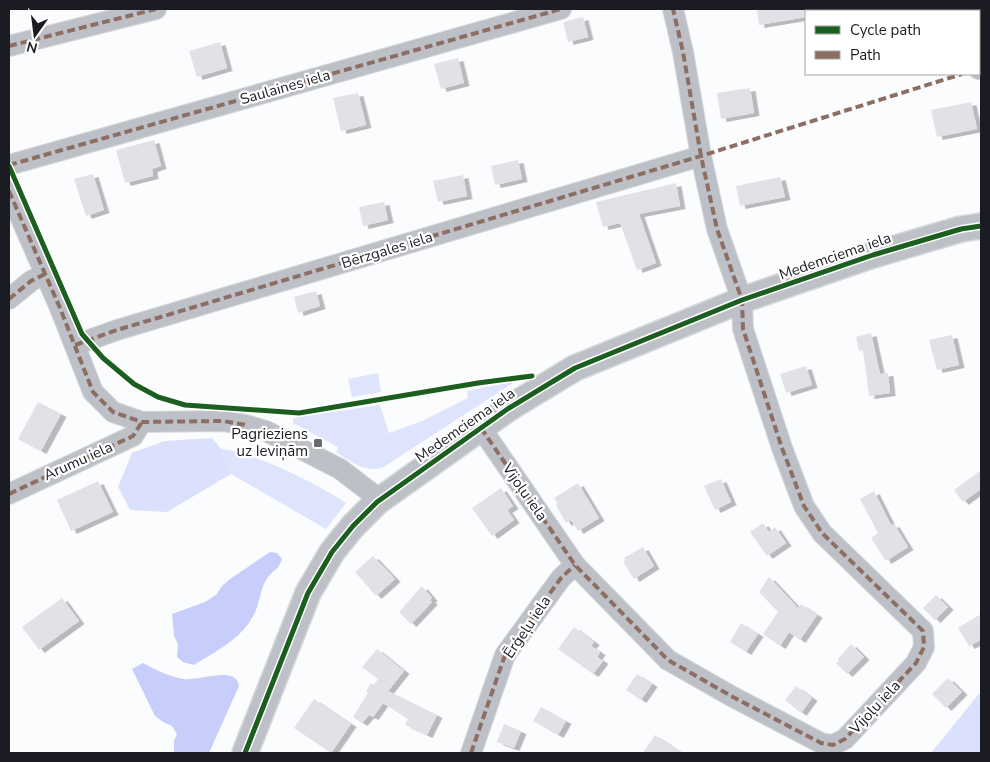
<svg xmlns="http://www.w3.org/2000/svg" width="990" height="762" font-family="'Nunito Sans',sans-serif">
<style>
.green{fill:#dfe4fd}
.forest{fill:#dbe0fd}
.water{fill:#c7cefb}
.building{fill:#e0e2e7;filter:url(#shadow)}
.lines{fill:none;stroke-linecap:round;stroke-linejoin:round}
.minor-casing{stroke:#d8d8da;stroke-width:22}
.tertiary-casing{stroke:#d8d8da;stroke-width:28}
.minor{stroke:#bec0c8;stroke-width:20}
.tertiary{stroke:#bec0c8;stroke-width:25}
.quiet{stroke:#8d6e63;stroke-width:4;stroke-dasharray:8 4;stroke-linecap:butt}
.cycleway-casing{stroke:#fff;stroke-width:8}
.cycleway{stroke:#1b5e20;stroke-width:5}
.poi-dot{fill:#696a70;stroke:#fff;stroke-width:2}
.labels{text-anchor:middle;stroke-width:4.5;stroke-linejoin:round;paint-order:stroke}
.street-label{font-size:15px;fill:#1b1c23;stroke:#fff}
.poi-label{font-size:15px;fill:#1b1c23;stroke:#fff;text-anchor:end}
</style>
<defs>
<filter id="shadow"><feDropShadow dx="5.5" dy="3" stdDeviation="0" flood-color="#0004"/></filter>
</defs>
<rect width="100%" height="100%" fill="#fbfcfe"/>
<path class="green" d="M378 373 381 392 352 397 348 379Z
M516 381 382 468C363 472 351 462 336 452L338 447 293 423V418L380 405 389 433 422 421 468 398 467 391Z
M221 449C254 452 318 484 346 503L326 529 231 474Z"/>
<path class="forest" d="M212 438 221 449 231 474 167 512 130 510 118 487 132 453 165 441Z
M981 693V753H931L978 695Z"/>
<path class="water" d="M270 552 277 553 282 559C278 571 275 568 268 577 260 587 260 605 253 616 241 639 215 652 194 665L183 662 177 657 178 644 174 636 172 614 205 602 216 595 222 586 230 579Z
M143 663C156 670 168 676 183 679 196 681 227 669 236 679 238 681 238 683 239 686L209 753H174V741L177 734 172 726 163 722 155 716 132 669Z"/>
<path class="building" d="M757 9H805L806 17 759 25Z
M583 17 588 37 568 42 563 22Z
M220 42 227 68 197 77 189 51Z
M458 58 464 83 441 89 434 64Z
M750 88 754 113 721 119 717 93Z
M358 93 366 125 341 131 333 98Z
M971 102 977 129 937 137 931 110Z
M154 140 161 166 152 169 153 176 125 183 116 150Z
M518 160 522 179 495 185 491 166Z
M93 174 104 210 86 216 74 179Z
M463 175 467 196 438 202 433 181Z
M780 177 785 197 740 206 736 186Z
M676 183 680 206 639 214 656 263 637 270 620 223 603 227 596 202Z
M384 202 388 220 363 226 359 207Z
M316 291 320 306 298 313 294 297Z
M871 333 880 374 888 373 890 393 869 396 863 350 859 351 856 337Z
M952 335 959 365 937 370 929 340Z
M806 366 812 385 786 393 780 374Z
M38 402 61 414 41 451 18 439Z
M981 470V489L963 502 954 490Z
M721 479 731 502 715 510 704 486Z
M98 481 113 512 71 531 57 500Z
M578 483 599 518 578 531 571 520 566 523 556 505 558 504 554 498Z
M501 488 513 506 507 510 514 520 492 536 472 508Z
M874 491 891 525 894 524 908 547 886 561 871 538 878 533 860 499Z
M763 523 769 532 775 527 786 543 767 556 750 532Z
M643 547 654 566 634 579 623 561 626 560 624 558Z
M373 556 395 579 376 596 355 572Z
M769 577 798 608 801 604 817 615 800 640 789 632 780 646 763 634 778 612 759 592Z
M422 586 432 598 430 600 432 602 411 624 399 612Z
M936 595 948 607 935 620 923 608Z
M62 598 79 621 39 650 22 627Z
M981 614V640L969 646 958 628Z
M741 623 758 634 746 652 730 642Z
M574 627 594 642 591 646 600 652 597 657 603 661 593 674 558 649Z
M851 644 864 657 847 674 836 663 839 661 838 659Z
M377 649 404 671 388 691 437 715 427 735 405 725 408 719 383 703 373 717 369 715 362 723 353 717 368 693 366 692 371 683 374 685 378 679 362 667Z
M637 674 652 684 641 700 626 690Z
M948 678 962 692 946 708 932 694Z
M796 686 812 698 801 713 785 700Z
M314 699 351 724 331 753 294 728Z
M541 707 566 721 558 735 533 721Z
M504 724 521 731 514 748 497 742Z
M655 735 682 753H643Z"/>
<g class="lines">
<defs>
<path id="minor" d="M9 46 156 9
M979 69 981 68
M9 165 561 9
M9 191 60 308 93 392 113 412 142 422 223 421 246 425 266 431 340 469 370 492 377 502
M9 299 31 281 45 274
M75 345 117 330 701 156
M481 428 575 565 668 660 733 697 821 743 833 745 845 739 916 663 924 647 923 631 822 533 804 506 782 448 743 329 742 300 717 229 701 156 683 52 673 9
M9 494 133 436 142 422
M471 753 505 655 561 578 575 565"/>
<path id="tertiary" d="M245 753 308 593 332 552 353 526 377 502 509 408 575 368 742 300 873 255 961 229 981 226"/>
</defs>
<use href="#minor" class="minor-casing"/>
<use href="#tertiary" class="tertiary-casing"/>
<use href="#minor" class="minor"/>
<use href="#tertiary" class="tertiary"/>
<path class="quiet" d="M9 46 156 9
M979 69 981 68
M9 165 561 9
M9 191 60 308 93 392 113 412 142 422 223 421 246 425
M9 299 31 281 45 274
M75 345 117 330 701 156 962 74
M481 428 575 565 668 660 733 697 821 743 833 745 845 739 916 663 924 647 923 631 822 533 804 506 782 448 743 329 742 300 717 229 701 156 683 52 673 9
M9 494 133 436 142 422
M471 753 505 655 561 578 575 565"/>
<defs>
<path id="cycleway" d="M9 166 82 334 103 358 134 384 158 397 185 405 299 413 478 383 532 376
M245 753 308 593 332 552 353 526 377 502 509 408 575 368 742 300 873 255 961 229 981 226"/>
</defs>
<use href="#cycleway" class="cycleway-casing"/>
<use href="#cycleway" class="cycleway"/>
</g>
<rect class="poi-dot" x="313" y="438" width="10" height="10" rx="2.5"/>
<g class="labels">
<g class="street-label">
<text transform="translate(285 87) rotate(-16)" y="5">Saulaines iela</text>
<text transform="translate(387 250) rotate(-17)" y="5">Bērzgales iela</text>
<text transform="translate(835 256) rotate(-19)" y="5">Medemciema iela</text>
<text transform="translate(465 425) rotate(-35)" y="5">Medemciema iela</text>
<text transform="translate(78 461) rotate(-24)" y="5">Arumu iela</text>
<text transform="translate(525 492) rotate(55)" y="5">Vijoļu iela</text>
<text transform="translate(527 627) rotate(-56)" y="5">Ērģeļu iela</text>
<text transform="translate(875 707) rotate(-47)" y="5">Vijoļu iela</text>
</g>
<g class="poi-label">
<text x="308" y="439">Pagrieziens<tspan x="308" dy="17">uz Ieviņām</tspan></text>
</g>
</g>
<rect width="990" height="762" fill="none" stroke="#1b1c23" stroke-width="20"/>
<rect x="805" y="10" width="175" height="65" fill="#ffffff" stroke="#a4a4a7"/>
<rect x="815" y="26" width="25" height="8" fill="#1b5e20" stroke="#a4a4a7"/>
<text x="850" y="35" font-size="15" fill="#1b1c23">Cycle path</text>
<rect x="815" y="51" width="25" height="8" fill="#8d6e63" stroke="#a4a4a7"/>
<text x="850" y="60" font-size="15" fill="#1b1c23">Path</text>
<g transform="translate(35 35) rotate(194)" stroke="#ffffff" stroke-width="4" paint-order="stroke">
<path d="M0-4L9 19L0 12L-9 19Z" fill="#1b1c23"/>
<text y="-8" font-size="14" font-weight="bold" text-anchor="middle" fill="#1b1c23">N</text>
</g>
</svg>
